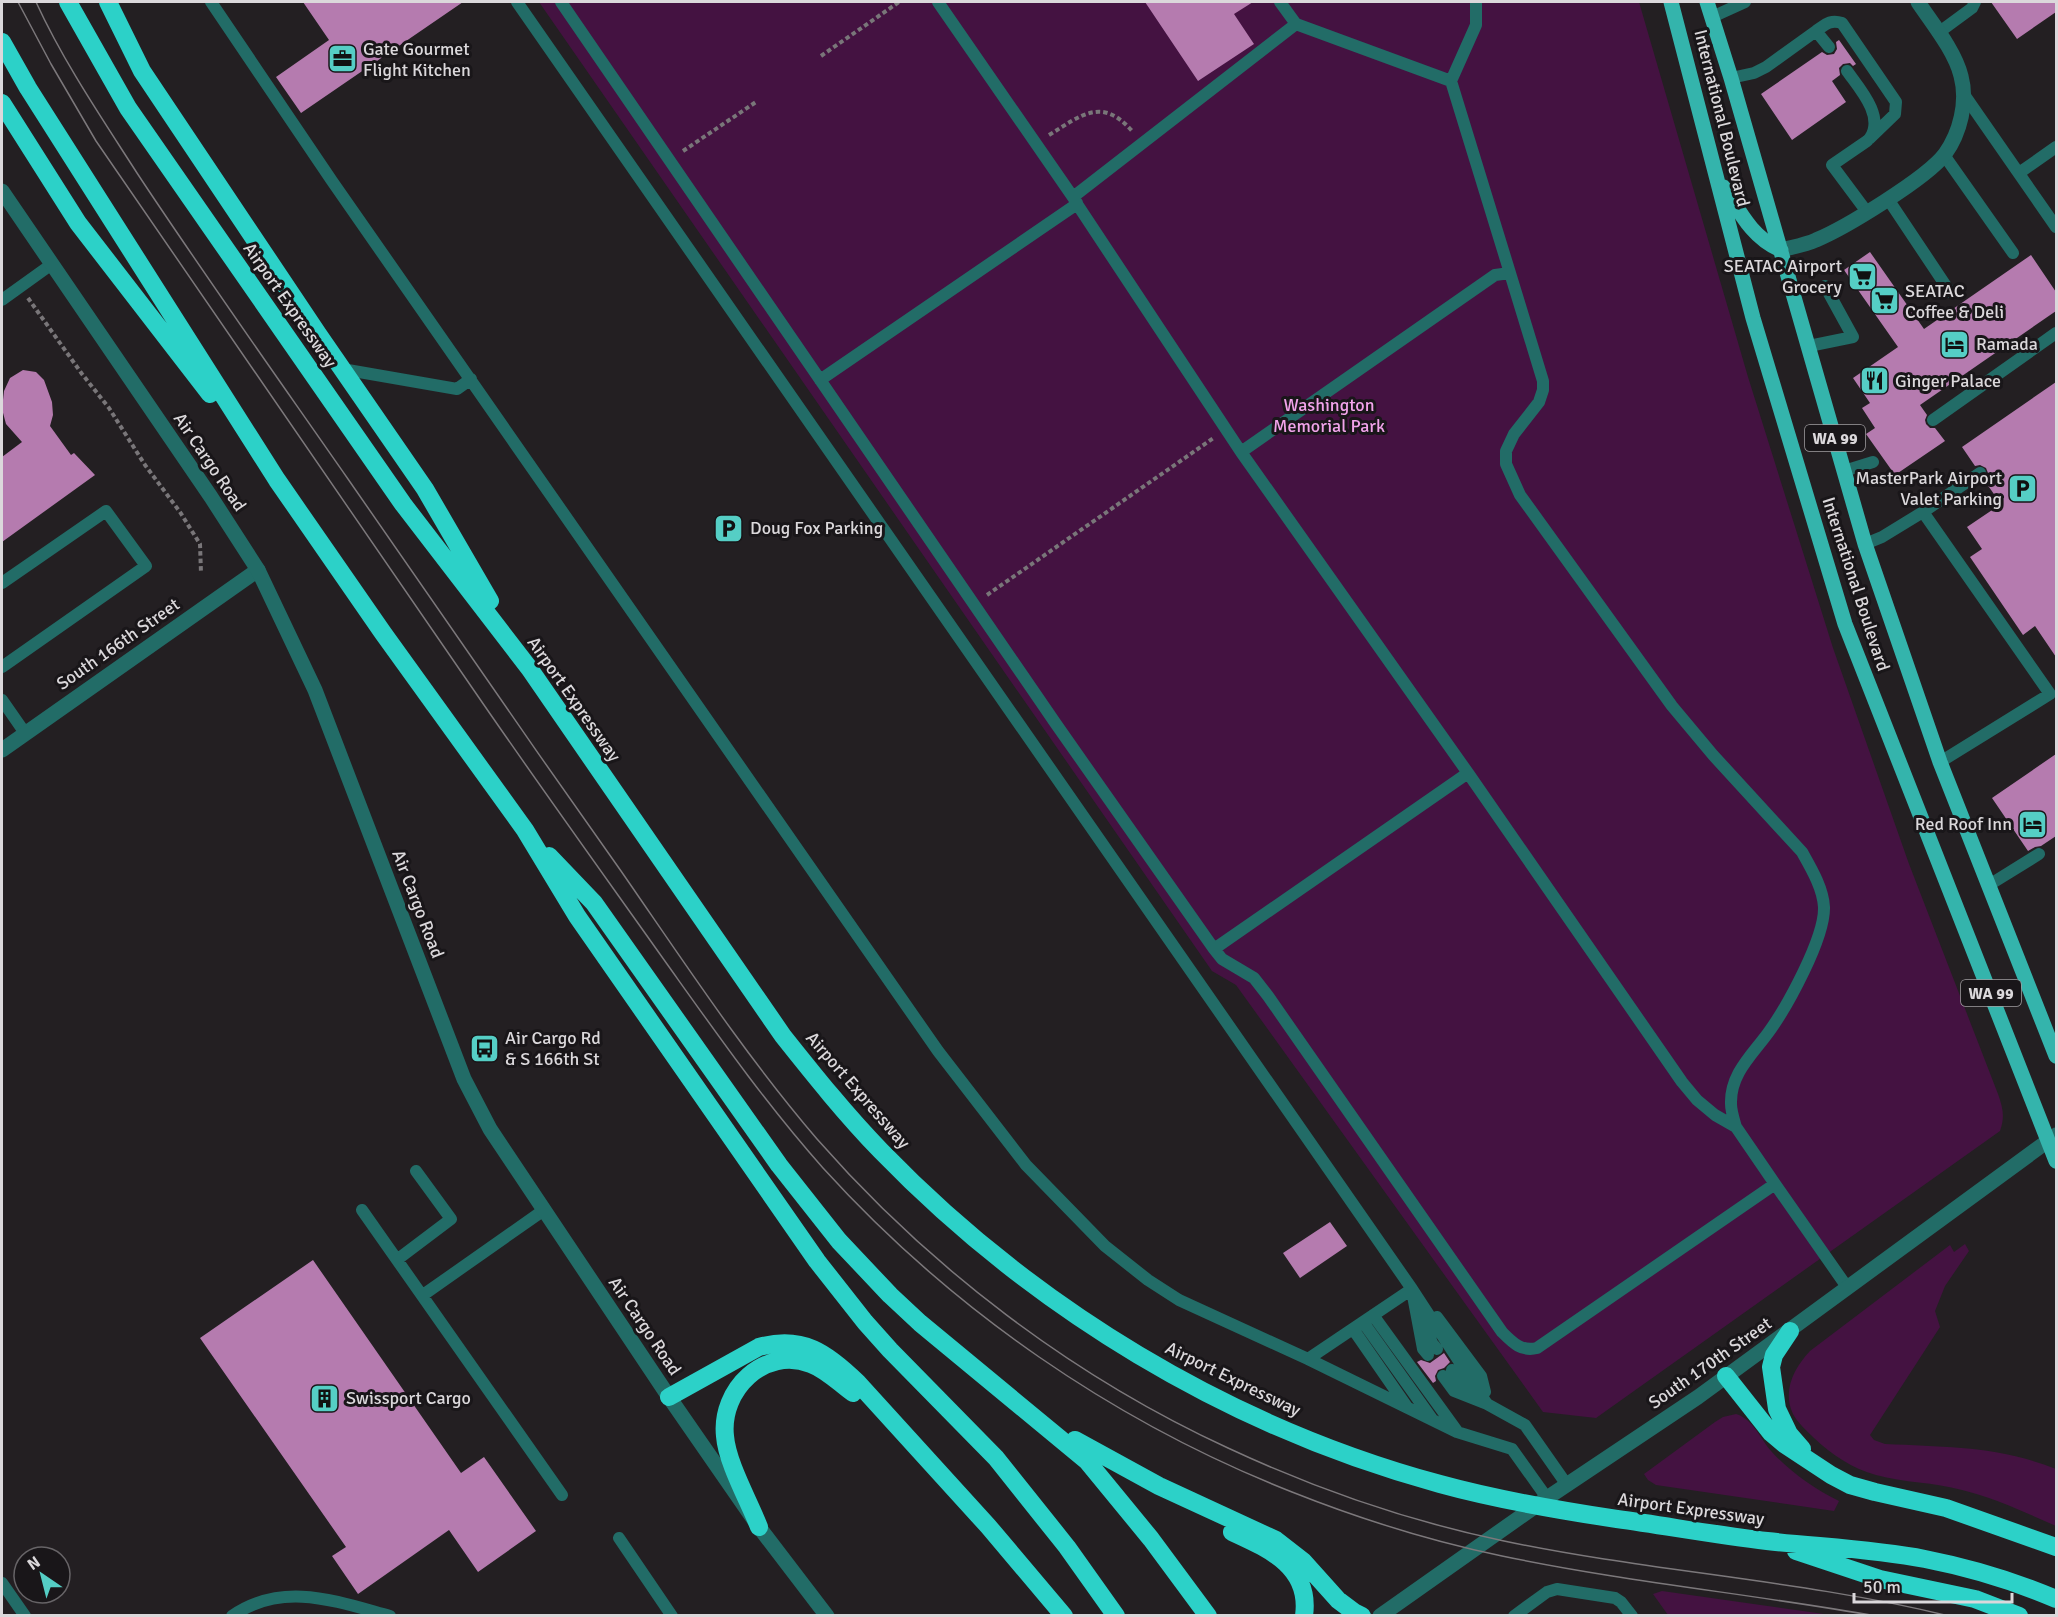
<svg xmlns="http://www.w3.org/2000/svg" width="2058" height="1617" font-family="Signika,sans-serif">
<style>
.green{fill:#441241}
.building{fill:#b57baf}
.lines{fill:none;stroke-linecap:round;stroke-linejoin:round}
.path{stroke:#797679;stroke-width:4;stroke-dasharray:4.5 3;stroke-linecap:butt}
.service{stroke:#226c67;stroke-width:12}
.minor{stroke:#226c67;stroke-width:15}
.tertiary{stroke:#226c67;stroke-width:15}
.primary{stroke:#34b4ac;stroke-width:15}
.motorway{stroke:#2cd1c8;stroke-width:18}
.tram{stroke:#7c787b;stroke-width:1.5}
.labels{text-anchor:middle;stroke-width:6;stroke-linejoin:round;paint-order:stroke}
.shield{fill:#191619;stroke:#a19ea1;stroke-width:1.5}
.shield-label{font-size:16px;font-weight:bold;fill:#dbd8db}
.poi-label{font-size:18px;fill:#dbd8db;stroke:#191619;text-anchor:start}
.street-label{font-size:18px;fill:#dbd8db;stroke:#191619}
.park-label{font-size:18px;fill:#f1a3ea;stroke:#191619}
</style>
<rect width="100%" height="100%" fill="#231f22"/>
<path class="green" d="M539 2H1639L1748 377 1833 648 1909 864 1998 1094C2003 1108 2005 1117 2000 1131L1596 1418 1543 1412 1236 985 1212 971Z
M1965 1244 1969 1251 1945 1286 1935 1311 1940 1327 1870 1435 1874 1440 1885 1444C1947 1447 1998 1446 2056 1469V1526C2026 1513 1995 1498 1962 1490 1934 1482 1904 1483 1876 1475 1853 1469 1831 1454 1814 1438 1807 1431 1797 1422 1793 1414 1782 1391 1794 1368 1810 1351L1950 1245 1954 1252Z
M1736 1414C1753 1419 1760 1438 1771 1451 1789 1471 1814 1489 1839 1501L1834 1511 1656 1485 1648 1480 1644 1474 1715 1422 1723 1417Z
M1662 1591 1824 1614 1835 1615H1668L1653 1594Z"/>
<path class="building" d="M303 2H463L301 113 276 77 329 40Z
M1145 2H1253L1234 14 1254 44 1198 81Z
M1991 2H2056V12L2017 39Z
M1839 40 1856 64 1853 66 1850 63 1843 64 1839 68 1840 75 1832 81 1846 102 1792 140 1761 94 1822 52 1827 55 1834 54 1837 49 1836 42Z
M1870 252 1924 329 2031 255 2056 292V311L1920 405 1927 415 1925 420 1926 424 1930 428H1935L1945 441 1895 475 1866 434 1875 428 1862 408 1870 403 1853 378 1898 347 1844 270Z
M23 370 36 372 44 380 52 402 53 415 50 426 71 455 74 453 95 475 2 542V457L22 442 6 424 2 409 4 391 10 378Z
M2056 382V657L2035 626 2023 635 1970 557 1982 549 1967 527 2001 504 1984 480 1988 473 1986 468 1980 465 1975 466 1962 447Z
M2056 754V836L2041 846 2035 847 2028 851 1992 798Z
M1330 1222 1347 1246 1300 1278 1283 1253Z
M313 1260 461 1473 484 1457 536 1531 478 1572 449 1530 358 1594 332 1556 346 1547 200 1338Z
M1444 1353 1450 1362 1444 1368 1438 1370 1435 1376 1436 1381 1433 1383 1417 1362 1421 1360 1430 1363Z"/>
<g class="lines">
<path class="path" d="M821 56 899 2
M1049 135C1082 115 1102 96 1133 132
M683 151 756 102
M28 298 82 374 109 408 145 465 180 512 200 544 201 573
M987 595 1215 437"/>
<path class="service" d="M211 2 332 181 938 1051 1026 1165 1105 1246 1148 1280 1179 1300 1308 1359 1412 1289
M517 2 1412 1289 1487 1404
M561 2 1056 724 1214 949 1222 959 1254 978 1268 996 1502 1332C1512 1342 1521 1352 1537 1348L1775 1184 1847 1287
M938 2 1077 203
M1712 17 1745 2
M1816 31C1825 25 1830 19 1842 23L1896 102 1895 114 1867 141 1832 165 1867 212
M1938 33 1972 8 1975 2
M1847 71C1859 88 1885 116 1870 138
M1731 78 1754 73 1766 67 1816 31 1829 47
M1451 81 1476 25V2
M1963 93 2056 227
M1944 155 2013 253
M2019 173 2056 147
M1073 197 1296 24 1280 2
M1888 199 1950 292
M1510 273 1543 381V390L1539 402 1514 434 1506 451V464L1520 495 1672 706 1713 755 1802 852C1811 868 1823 888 1824 907 1825 938 1787 1007 1768 1033 1752 1055 1730 1074 1731 1104 1731 1111 1734 1120 1736 1127
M2 300 52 264
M1809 346 1853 337 1825 286
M342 369 457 389 471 379
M820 380 1077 204 1241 452 1468 773
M1933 420 2056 333
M1241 452 1495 275 1510 273 1451 81 1296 24
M1844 471 1873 462
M1923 512 1980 473
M1865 544 1882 537 1923 512 2050 694 1940 762
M2 583 106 511 146 566 2 667
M2 700 25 733
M1989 885 2039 854
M1214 949 1468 773 1682 1082 1697 1100 1715 1115 1736 1127 1775 1184
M362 1210 562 1495
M398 1259 451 1219 416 1171
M423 1295 544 1210
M1413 1296 1423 1349 1428 1355
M1373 1315 1457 1431
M1437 1317 1481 1376 1485 1392
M1424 1321 1432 1343 1437 1349
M1363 1322 1432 1419
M1353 1329 1407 1407
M1308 1359 1457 1432 1512 1449 1547 1498
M1452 1370 1465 1387 1477 1396
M1443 1376 1454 1391 1487 1404 1525 1425 1567 1485
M619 1538 672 1616
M2 1583 25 1616
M232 1616C283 1581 335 1601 390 1616
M1514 1616 1547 1592 1557 1589 1615 1598 1621 1602 1632 1616"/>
<path class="minor" d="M1781 250C1792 247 1805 245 1816 240 1845 228 1927 178 1945 154 1960 133 1968 102 1961 76 1955 51 1932 23 1918 2
M2 750 258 570"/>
<path class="tertiary" d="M2 191 211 497 258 570 315 690 464 1079 490 1129 669 1397 759 1527 827 1616
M1380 1616 1547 1498 1698 1397 2056 1135"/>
<path class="primary" d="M1671 2 1753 318 1845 624 2056 1161
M1707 2 1731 78 1865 544 1940 762 2056 1056
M1724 187C1740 212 1752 238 1781 250"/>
<path class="motorway" d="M68 2 128 108 403 504 529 668 783 1036C814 1075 846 1115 881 1151 1033 1308 1229 1427 1440 1484 1498 1500 1557 1510 1617 1519 1667 1526 1717 1535 1767 1541 1820 1547 1873 1549 1925 1559 1971 1568 2014 1581 2056 1599
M108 2 142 71 318 334 425 489 490 601
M2 42 28 88 277 480 383 633 525 830 577 916 817 1261 865 1322 890 1350 996 1458 1067 1547 1116 1616
M2 103 78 223 210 394
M549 856 594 903 779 1165 839 1241 890 1295 920 1323 1087 1461 1151 1539 1208 1616
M1790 1331 1774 1355 1771 1367 1777 1409 1789 1434 1802 1449
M1726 1376 1771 1433 1784 1444 1831 1475 1850 1485 1875 1492 1946 1508 2056 1547
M669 1397 759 1347C803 1335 827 1353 858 1383L988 1526 1064 1616
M1075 1440 1159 1486 1276 1540 1303 1561 1338 1600 1354 1612 1362 1616
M759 1527C749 1501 727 1463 725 1436 720 1390 764 1346 811 1364 827 1370 839 1383 853 1393
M1232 1532C1269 1549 1311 1567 1304 1616
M1796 1551 1880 1579 1975 1599 2019 1616"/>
<path class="tram" d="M18 2 51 64 96 141C225 329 354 517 484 705 544 792 606 878 667 964 717 1034 766 1104 823 1168 952 1310 1114 1422 1292 1492 1360 1519 1430 1541 1502 1556 1626 1582 1752 1594 1876 1616
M36 2C63 61 101 117 137 173 205 276 277 377 348 479 438 610 529 741 621 871 684 962 745 1055 817 1139 930 1268 1072 1376 1228 1448 1316 1489 1408 1521 1504 1541 1651 1572 1803 1580 1949 1616"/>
</g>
<defs>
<symbol id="office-square" viewBox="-11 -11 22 22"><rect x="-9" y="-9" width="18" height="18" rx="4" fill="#55cec5" stroke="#191619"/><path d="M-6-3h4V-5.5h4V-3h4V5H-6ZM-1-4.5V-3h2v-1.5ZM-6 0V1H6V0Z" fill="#111"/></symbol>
<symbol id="supermarket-square" viewBox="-11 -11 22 22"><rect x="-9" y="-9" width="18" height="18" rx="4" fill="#55cec5" stroke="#191619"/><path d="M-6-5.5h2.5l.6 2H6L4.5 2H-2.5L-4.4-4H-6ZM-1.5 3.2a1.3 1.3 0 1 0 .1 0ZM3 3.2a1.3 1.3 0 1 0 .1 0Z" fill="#111"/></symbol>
<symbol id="hotel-square" viewBox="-11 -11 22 22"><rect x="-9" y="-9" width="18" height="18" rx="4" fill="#55cec5" stroke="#191619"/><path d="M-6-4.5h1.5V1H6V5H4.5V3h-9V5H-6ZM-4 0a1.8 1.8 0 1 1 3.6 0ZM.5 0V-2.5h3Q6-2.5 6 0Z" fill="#111"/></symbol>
<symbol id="restaurant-square" viewBox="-11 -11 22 22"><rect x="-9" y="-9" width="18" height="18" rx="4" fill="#55cec5" stroke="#191619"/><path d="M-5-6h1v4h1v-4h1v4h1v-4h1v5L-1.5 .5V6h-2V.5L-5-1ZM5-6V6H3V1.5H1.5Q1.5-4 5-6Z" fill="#111"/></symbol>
<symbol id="parking-square" viewBox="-11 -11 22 22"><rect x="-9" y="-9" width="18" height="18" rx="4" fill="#55cec5" stroke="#191619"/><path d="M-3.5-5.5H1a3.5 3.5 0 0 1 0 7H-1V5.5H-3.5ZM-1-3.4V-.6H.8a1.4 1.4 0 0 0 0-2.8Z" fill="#111"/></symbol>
<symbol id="bus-square" viewBox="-11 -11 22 22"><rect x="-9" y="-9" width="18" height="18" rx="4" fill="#55cec5" stroke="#191619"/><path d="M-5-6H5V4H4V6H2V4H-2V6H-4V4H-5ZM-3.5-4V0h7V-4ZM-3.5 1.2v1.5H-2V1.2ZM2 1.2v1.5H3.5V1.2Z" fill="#111"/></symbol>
<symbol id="building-square" viewBox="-11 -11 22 22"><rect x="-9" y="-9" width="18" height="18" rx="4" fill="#55cec5" stroke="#191619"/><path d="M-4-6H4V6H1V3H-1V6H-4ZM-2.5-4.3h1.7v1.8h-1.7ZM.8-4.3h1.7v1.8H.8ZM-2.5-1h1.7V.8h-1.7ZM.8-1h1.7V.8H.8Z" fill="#111"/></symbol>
</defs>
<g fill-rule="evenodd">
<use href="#office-square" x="326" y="42" width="33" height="33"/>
<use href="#supermarket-square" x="1846" y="260" width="33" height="33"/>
<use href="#supermarket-square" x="1868" y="284" width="33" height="33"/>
<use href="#hotel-square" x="1938" y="328" width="33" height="33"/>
<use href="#restaurant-square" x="1858" y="364" width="33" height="33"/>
<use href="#parking-square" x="2006" y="472" width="33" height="33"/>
<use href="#parking-square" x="712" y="512" width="33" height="33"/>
<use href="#hotel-square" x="2016" y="808" width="33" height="33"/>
<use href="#bus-square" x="468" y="1032" width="33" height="33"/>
<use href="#building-square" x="308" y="1382" width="33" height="33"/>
</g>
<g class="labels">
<g class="shield">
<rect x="1805" y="425" width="60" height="26" rx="4.5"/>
<rect x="1961" y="980" width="60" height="26" rx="4.5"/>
</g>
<g class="shield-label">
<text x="1835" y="444">WA 99</text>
<text x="1991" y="999">WA 99</text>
</g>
<g class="poi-label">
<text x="363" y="55">Gate Gourmet<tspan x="363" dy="21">Flight Kitchen</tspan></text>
<text x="1842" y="272" text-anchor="end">SEATAC Airport<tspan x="1842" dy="21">Grocery</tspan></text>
<text x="1905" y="297">SEATAC<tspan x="1905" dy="21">Coffee &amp; Deli</tspan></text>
<text x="1976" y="350">Ramada</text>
<text x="1895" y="387">Ginger Palace</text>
<text x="2002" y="484" text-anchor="end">MasterPark Airport<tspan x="2002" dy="21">Valet Parking</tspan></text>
<text x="750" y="534">Doug Fox Parking</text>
<text x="2012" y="830" text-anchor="end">Red Roof Inn</text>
<text x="505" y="1044">Air Cargo Rd<tspan x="505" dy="21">&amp; S 166th St</tspan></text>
<text x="346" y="1404">Swissport Cargo</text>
</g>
<g class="street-label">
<text transform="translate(1722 118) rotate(76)" y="6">International Boulevard</text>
<text transform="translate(290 305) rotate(55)" y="6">Airport Expressway</text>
<text transform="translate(210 462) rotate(56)" y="6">Air Cargo Road</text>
<text transform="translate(1856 584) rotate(72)" y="6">International Boulevard</text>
<text transform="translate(118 644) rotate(-35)" y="6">South 166th Street</text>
<text transform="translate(574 699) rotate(55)" y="6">Airport Expressway</text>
<text transform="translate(418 904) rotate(69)" y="6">Air Cargo Road</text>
<text transform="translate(858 1090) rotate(49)" y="6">Airport Expressway</text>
<text transform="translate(645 1326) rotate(56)" y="6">Air Cargo Road</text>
<text transform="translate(1710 1363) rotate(-35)" y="6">South 170th Street</text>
<text transform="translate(1233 1379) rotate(26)" y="6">Airport Expressway</text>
<text transform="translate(1691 1509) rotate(8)" y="6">Airport Expressway</text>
</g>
<g class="park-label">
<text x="1329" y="411">Washington<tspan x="1329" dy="21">Memorial Park</tspan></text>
</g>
</g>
<rect width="2058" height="1617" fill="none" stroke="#dbd8db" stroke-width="6"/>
<g transform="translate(42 1575) rotate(325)"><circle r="28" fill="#191619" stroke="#676467" stroke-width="1.5"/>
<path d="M0-4.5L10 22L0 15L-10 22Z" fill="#55cec5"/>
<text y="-9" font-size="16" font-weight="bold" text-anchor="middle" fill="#dbd8db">N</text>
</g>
<path d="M1854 1593v9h158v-9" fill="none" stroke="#dbd8db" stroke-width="3"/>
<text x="1863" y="1593" font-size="18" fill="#dbd8db" stroke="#191619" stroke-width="4.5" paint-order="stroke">50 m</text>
</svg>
